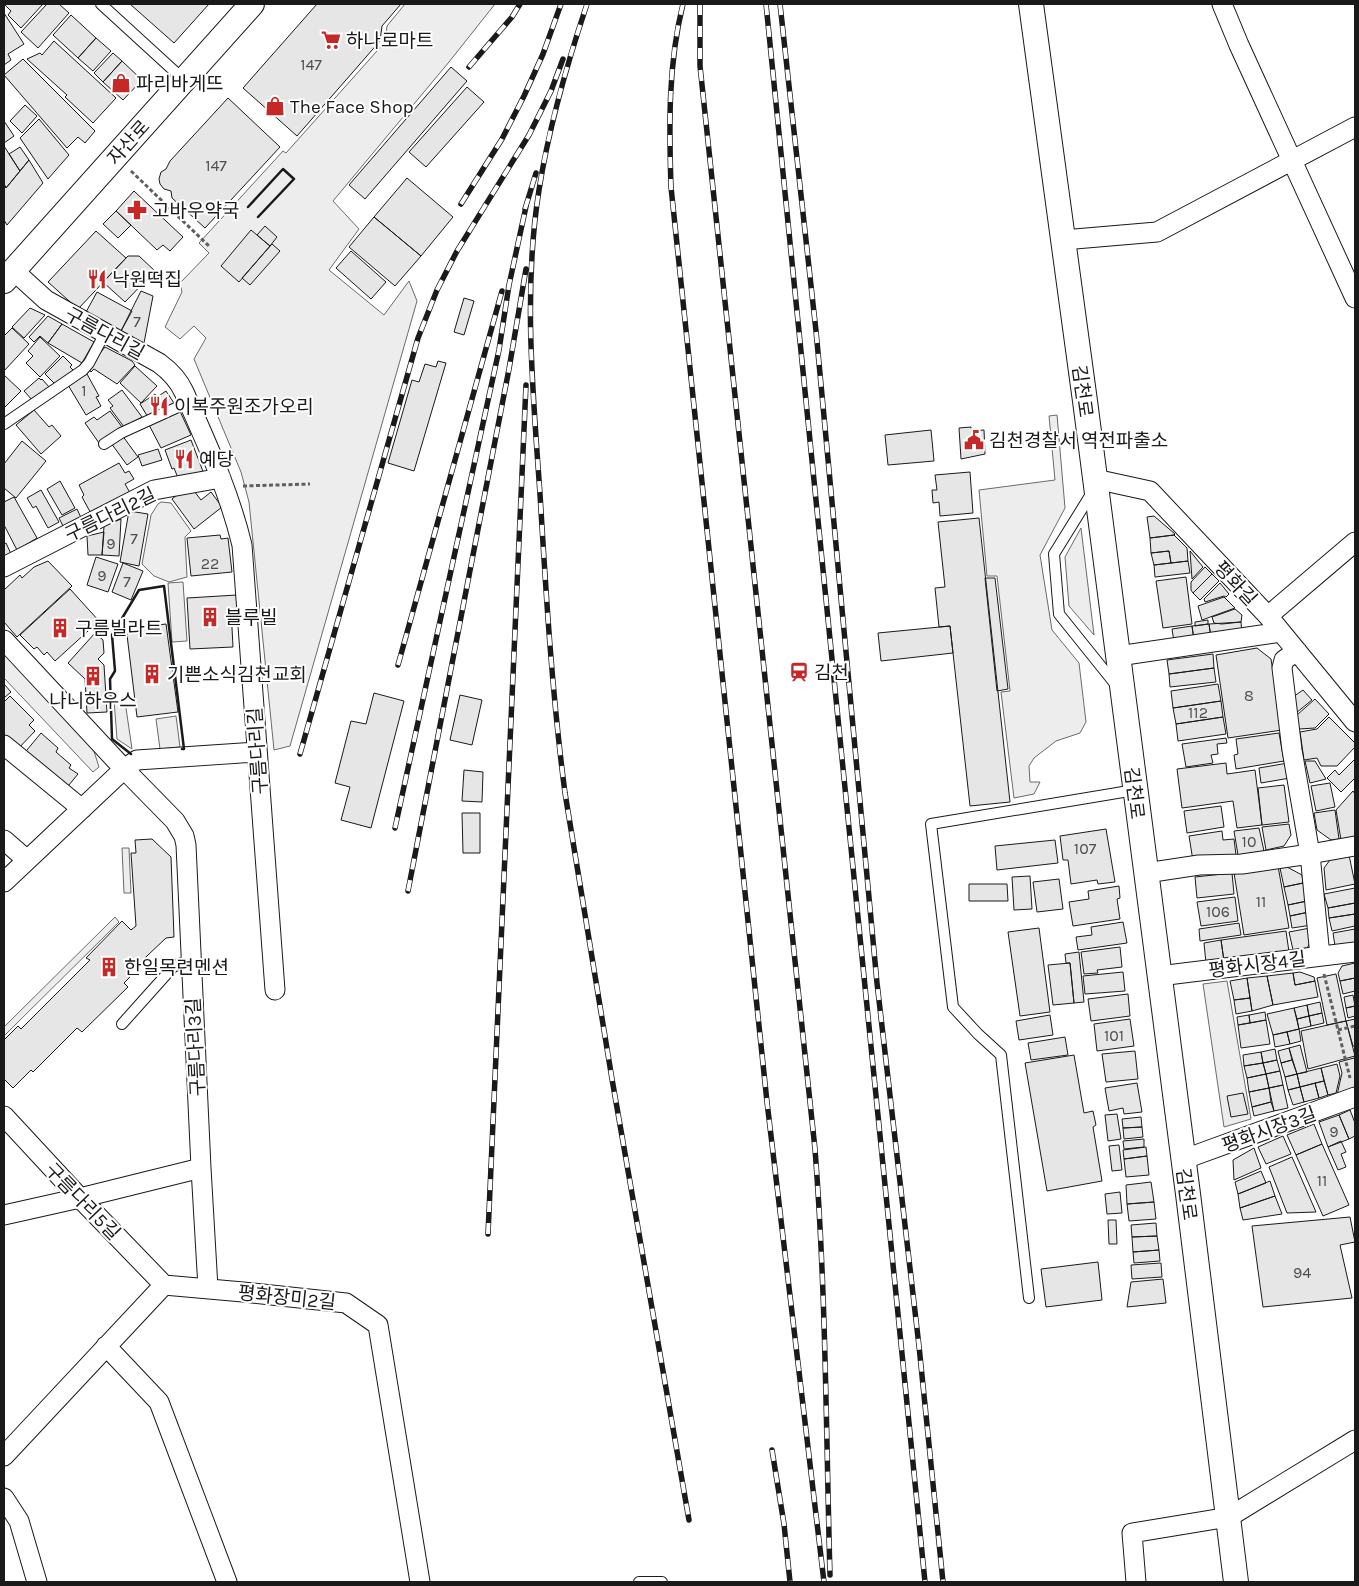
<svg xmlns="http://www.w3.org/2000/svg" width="1359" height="1586" font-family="Karla,'Noto Sans KR',sans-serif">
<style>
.built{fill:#ededed;stroke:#6a6a6a}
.building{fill:#e6e6e6;stroke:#1a1a1a}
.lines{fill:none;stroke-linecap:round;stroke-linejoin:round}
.service-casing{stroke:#1a1a1a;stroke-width:12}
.minor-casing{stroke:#1a1a1a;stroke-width:21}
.tertiary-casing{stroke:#1a1a1a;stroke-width:26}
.path{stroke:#5f5f5f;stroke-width:3;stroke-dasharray:4 2.5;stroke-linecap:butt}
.service{stroke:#fff;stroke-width:10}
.minor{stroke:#fff;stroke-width:19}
.tertiary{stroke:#fff;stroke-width:24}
.rail-casing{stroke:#1a1a1a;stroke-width:5.5}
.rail{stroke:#fff;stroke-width:4;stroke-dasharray:11;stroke-linecap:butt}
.wall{stroke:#1a1a1a;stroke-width:2.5}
.labels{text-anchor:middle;stroke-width:4;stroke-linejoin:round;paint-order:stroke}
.number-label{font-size:16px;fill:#4d4d4d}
.poi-label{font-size:19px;fill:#1a1a1a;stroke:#fff;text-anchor:start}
.street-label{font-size:19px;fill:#1a1a1a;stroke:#fff}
</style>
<rect width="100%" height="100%" fill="#fff"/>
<path class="built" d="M405 4H495L449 62 333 201 359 229 329 270 384 315 409 281 417 301 290 746 274 750 249 502 241 472 194 359 206 338 194 326 180 339 165 327 182 292 180 283 209 253 199 243 283 151 286 153 385 42 387 26Z
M1057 415 1065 508 1040 555 1052 630 1079 663 1086 722 1080 733 1056 741 1034 758 1029 766 1030 782H1040L1034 794 1014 798 1001 692 1010 691 997 576H987L979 490 1055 480 1049 416Z
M161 502 171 503 191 531 185 537 187 577 169 582 154 576 142 564 151 515 158 504Z
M1081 528 1094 635 1069 606 1065 557Z
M183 582 187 641 172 642 168 583Z
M4 650 91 742 99 767 93 772 4 678Z
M114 700 126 708 132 749 117 739Z
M176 716 180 747 160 749 156 719Z
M122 848H129L131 893H124Z
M115 917 119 922 4 1036V1027Z
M1227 981 1251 1119 1224 1127 1203 984Z"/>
<path class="building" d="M4 4H43L21 28 8 15 11 11Z
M47 4H59L69 13 38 48 21 32Z
M130 4H209L174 43Z
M317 4H401L382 26 380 41 297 136 243 88Z
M4 13 24 44 8 54 11 60 4 65Z
M71 15 96 38 78 58 53 35Z
M96 38 111 51 93 71 78 58Z
M54 41 116 98 93 123 65 97 67 95 27 59 40 53 42 55Z
M113 53 122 61 103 82 94 73Z
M23 59 95 131 85 143 78 137 67 148 4 75Z
M122 61 142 80 123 100 103 82Z
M451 67 467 81 365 199 349 185Z
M467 87 484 102 426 167 409 152Z
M228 98 280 147 205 228 172 198 171 191 164 189 160 184 159 179 161 172 166 169 170 161Z
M25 105 37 116 22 133 10 121Z
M39 119 69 155 48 179 20 138Z
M4 121 14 136 4 143Z
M4 146 20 171 6 188 4 184Z
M20 147 29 160 20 171 9 154Z
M29 160 43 183 7 225 4 220V184L6 188Z
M407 178 453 217 421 256 374 217Z
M134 191 183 237 170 251 163 245 157 250 116 211Z
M116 211 131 225 118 238 103 224Z
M374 217 421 256 395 286 349 247Z
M265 226 277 237 270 246 257 235Z
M251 230 270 246 239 282 221 266Z
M96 231 126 258 78 309 48 282Z
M272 244 280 251 250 285 242 278Z
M351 251 386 282 371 299 336 268Z
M128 256H139L155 271 125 302 103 282Z
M141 291 153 296 144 343 121 331Z
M97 292 132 311 121 331 86 312Z
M464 298 474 301 464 335 454 332Z
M30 308 45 315 24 338 12 327Z
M48 316 62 324 48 343 40 336 34 342 29 337Z
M62 324 94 342 82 363 48 343Z
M12 328 29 344 4 371V336Z
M40 337 60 356 40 377 26 363 33 356 28 351Z
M105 347 132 361 135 365 117 384 94 369 91 372 88 368Z
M63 356 72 365 70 367 74 371 58 387 45 374Z
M438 361 446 363 414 471 388 463 412 380 419 382 425 364 436 367Z
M135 366 157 386 141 403 120 383Z
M87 374 99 396 96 397 101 406 86 415 68 385Z
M4 375 21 391 4 408Z
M39 378 41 380 42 379 50 388 34 402 24 391Z
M122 390 142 417 124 427 110 408 113 406 108 400Z
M166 391 174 403 149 419 140 404 155 394 157 397Z
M179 409 191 435 161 448 148 423Z
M34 410 49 427 52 425 61 436 41 454 16 425Z
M110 411 122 427 99 443 85 423 94 417 97 420Z
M971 427 972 431 984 430 985 454 961 459 959 428Z
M931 430 934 461 888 465 885 435Z
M122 435 138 457 127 465 111 443Z
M191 440 204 474 180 483 174 468 172 469 165 450Z
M22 441 46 461 16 498 4 488V464Z
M158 449 162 460 142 466 138 455Z
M119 463 125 473 129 471 134 479 125 484 133 498 94 519 82 497 84 495 79 485Z
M970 472 973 513 940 516 939 502 933 503 932 490H937L935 475Z
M60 481 75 508 62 515 47 489Z
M41 490 59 522 48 528 36 506 33 508 27 498Z
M194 491 201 500 211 492 222 507 194 529 172 499 177 495Z
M14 497 37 538 17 550 4 525V502Z
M77 509 83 522 65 530 59 518Z
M129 511 148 514 139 566 120 562Z
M1154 516 1175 534 1174 535 1150 538 1147 517Z
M979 518 1010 802 970 806 950 626 939 627 935 588 945 587 938 522Z
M121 519 119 556 102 555 104 526Z
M104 532 102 555H88L87 536Z
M220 535 221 539 228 538 232 572 191 576 187 538Z
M1174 535 1187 548 1188 561 1171 563 1169 551 1151 553 1150 538Z
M6 543 12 556 4 560V544Z
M1169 551 1171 563 1154 565 1151 553Z
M1190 551 1203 567 1192 579Z
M96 557 118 564 108 592 87 585Z
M48 561 72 586 17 637 4 622V590L20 575 22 578 34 567Z
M1188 561 1190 573 1155 577 1154 565Z
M123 563 143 571 131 600 112 592Z
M1205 567 1212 574 1193 593 1191 590V582Z
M1212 574 1219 581 1200 600 1193 593Z
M1186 577 1192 624 1163 628 1156 581Z
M985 578H995L1008 689 997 691Z
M1220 583 1229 594 1226 597 1224 596 1205 602 1204 599Z
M70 589 99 621 55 661 47 652 44 655 37 647 34 649 20 635Z
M237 595V609H231L233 647 190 649 187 598Z
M1224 597 1235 608 1202 620 1198 606Z
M1235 609 1242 615 1241 622 1222 624 1214 623 1212 617Z
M1208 620V624L1195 626V622Z
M1241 622 1242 634 1211 638 1209 624Z
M166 624 178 712 137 717 127 635 132 628Z
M1209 624 1211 638 1194 640 1192 626Z
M950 626 953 653 881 661 878 633Z
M1192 626 1194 640 1174 642 1172 629Z
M95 633 103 640 104 653 98 659 104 665 107 712 87 713 85 679 68 663Z
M1257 648 1271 659 1282 730 1228 738 1216 655Z
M1213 654 1214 668 1169 674 1167 660Z
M1214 668 1216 682 1170 687 1169 674Z
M4 684 11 692 4 698Z
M1218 684 1221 701 1173 708 1171 691Z
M1303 690 1312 700 1296 713 1293 697Z
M374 693 404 701 371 828 341 820 350 787 335 783 351 721 366 724Z
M460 695 482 700 472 745 450 740Z
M10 696 34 720 29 725 35 731 15 752 4 741V702Z
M1315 699 1329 714 1315 728 1299 729 1297 715Z
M1221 701 1223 717 1176 724 1173 708Z
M1223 717 1226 734 1178 741 1176 724Z
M1329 717 1355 743V747L1337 766H1321L1317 758 1304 760 1300 732 1317 729Z
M41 733 58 748 56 752 71 765 69 768 78 774 64 791 22 756Z
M1279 733 1284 761 1236 769 1234 755 1238 754 1236 739Z
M1226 738 1227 743 1217 744 1218 754 1211 755 1213 763 1186 767 1182 744Z
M1355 759V778L1341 792 1327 778 1335 770 1339 775Z
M1305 761H1315L1326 779 1310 783Z
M1226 763 1227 774 1255 770 1262 825 1237 828 1233 801 1182 808 1177 769Z
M1288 763 1290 778 1261 783 1259 768Z
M464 770 483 772 482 802 462 801Z
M1330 783 1335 807 1316 811 1311 786Z
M1284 785 1289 822 1262 825 1258 788Z
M1353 791 1355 794V838L1341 840 1336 810Z
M1221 806 1224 827 1187 833 1184 811Z
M1335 810 1339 839 1331 840 1317 830 1314 813Z
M462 813H480V853H463Z
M1289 824 1291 835 1284 846 1266 850 1262 827Z
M1259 828 1264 851 1238 855 1234 831Z
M1106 829 1115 882 1098 884 1097 880 1071 884 1068 860H1063L1060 836Z
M1222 831 1223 840 1234 839 1236 855 1193 861 1189 836Z
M152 839 171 857 174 937 166 938 129 973 131 976 124 983 128 987 82 1032 77 1028 33 1072 31 1070 13 1088 4 1079V1040L18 1026 21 1029 90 960 86 958 122 921 131 930 136 926 131 853H136L135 840Z
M1055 840 1058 863 997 870 995 846Z
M1349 855 1355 884 1326 890 1324 868 1333 856Z
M1278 866 1289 928 1244 935 1234 873Z
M1287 867 1302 875 1303 883 1284 887 1280 868Z
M1232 873 1234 894 1197 898 1195 877Z
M1030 876 1032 909 1014 910 1012 877Z
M1059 879 1063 909 1037 912 1033 882Z
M1303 883 1307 901 1288 905 1284 887Z
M969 884H1007L1008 901H969Z
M1119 886 1120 898 1117 899 1120 919 1073 926 1069 902 1089 899 1088 891Z
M1355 888V903L1328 908 1324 894Z
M1235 897 1238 921 1201 926 1197 902Z
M1307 901 1309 912 1290 916 1288 905Z
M1355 903V914L1329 918 1328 908Z
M1309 912 1312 925 1292 928 1290 916Z
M1355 914V926L1332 931 1329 918Z
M1123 922 1127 943 1078 950 1076 937 1092 935 1091 927Z
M1239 923 1241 935 1200 941 1199 929Z
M1039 928 1050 1012 1020 1016 1008 932Z
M1310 928 1312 940 1307 948 1293 950 1289 932Z
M1355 929V948L1335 946 1333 933Z
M1286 931 1289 952 1224 961 1221 940Z
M1221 940 1224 961 1206 963 1204 943Z
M1120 947 1122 967 1097 970 1098 973 1084 974 1081 952Z
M1079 952 1084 1002 1074 1003 1070 963H1066L1065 954Z
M1070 963 1074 1003 1053 1005 1048 965Z
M1355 963V978L1340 981 1338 973 1342 966Z
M1123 972 1125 991 1085 994 1083 976Z
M1300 972 1314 977 1315 981 1295 985 1293 973Z
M1293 973 1295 985 1315 981 1318 997 1273 1005 1267 976Z
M1336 974 1346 1021 1327 1025 1317 978Z
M1267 976 1273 1005 1252 1011 1247 978Z
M1247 978 1250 998 1234 1000 1230 981Z
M1355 978V991L1343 994 1340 981Z
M1128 994 1130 1016 1091 1021 1088 999Z
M1353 995 1355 1006 1346 1008 1344 997Z
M1250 998 1252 1011 1236 1014 1234 1000Z
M1320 1002 1322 1013 1309 1016 1307 1005Z
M1307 1005 1309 1016 1297 1019 1294 1008Z
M1355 1006V1016L1348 1018 1346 1008Z
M1294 1008 1299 1029 1273 1035 1267 1014Z
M1265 1012 1266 1020 1250 1023 1249 1015Z
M1322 1013 1324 1023 1311 1026 1309 1016Z
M1050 1015 1053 1035 1019 1040 1016 1021Z
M1249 1015 1250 1023 1238 1025 1237 1017Z
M1309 1016 1311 1026 1299 1029 1297 1019Z
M1130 1019 1134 1046 1097 1051 1094 1024Z
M1355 1019V1046H1353L1346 1021Z
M1266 1020 1270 1044 1241 1048 1238 1025Z
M1346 1021 1355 1056 1308 1069 1301 1031Z
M1299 1029 1301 1041 1290 1044 1287 1032Z
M1287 1032 1290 1044 1275 1047 1273 1035Z
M1065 1037 1068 1055 1031 1060 1028 1043Z
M1300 1045 1307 1072 1297 1074 1289 1048Z
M1289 1048 1292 1060 1281 1063 1278 1051Z
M1275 1049 1277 1060 1263 1063 1261 1052Z
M1135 1051 1138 1079 1106 1082 1102 1054Z
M1261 1052 1263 1063 1244 1066 1243 1055Z
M1074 1055 1084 1113 1093 1111 1096 1125 1093 1127 1102 1181 1047 1191 1025 1063Z
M1354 1058 1355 1061V1106L1337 1095 1342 1073 1339 1062Z
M1277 1060 1280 1071 1266 1074 1263 1063Z
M1292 1060 1297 1074 1285 1077 1281 1063Z
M1263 1063 1266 1074 1247 1078 1244 1066Z
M1337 1064 1340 1076 1336 1093 1328 1095 1321 1068Z
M1321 1068 1324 1081 1300 1087 1297 1074Z
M1280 1071 1283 1085 1269 1088 1266 1074Z
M1266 1074 1269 1088 1249 1092 1247 1078Z
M1297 1074 1300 1087 1288 1090 1285 1077Z
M1324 1081 1328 1095 1319 1098 1315 1083Z
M1137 1083 1142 1112 1124 1114 1123 1108 1109 1111 1105 1088Z
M1315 1083 1319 1098 1304 1102 1300 1087Z
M1283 1085 1288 1108 1274 1111 1269 1088Z
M1300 1087 1304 1102 1293 1105 1288 1090Z
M1269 1088 1271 1102 1252 1107 1249 1092Z
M1243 1093 1248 1114 1231 1117 1227 1096Z
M1271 1102 1274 1111 1254 1116 1252 1107Z
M1350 1110 1355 1123V1136L1349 1139 1339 1115Z
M1117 1114 1121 1139 1108 1141 1105 1115Z
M1339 1115 1349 1139 1328 1147 1319 1122Z
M1141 1117 1142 1127 1123 1128 1122 1119Z
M1314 1124 1322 1144 1296 1155 1287 1135Z
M1142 1127 1143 1137 1124 1139 1123 1128Z
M1283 1136 1291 1154 1266 1164 1258 1147Z
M1144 1139V1147L1124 1149 1123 1141Z
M1341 1141 1346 1152 1341 1154 1346 1167 1338 1170 1328 1147Z
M1322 1144 1349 1205 1323 1216 1296 1155Z
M1119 1145 1122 1170 1112 1171 1109 1146Z
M1146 1147 1147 1156 1124 1159 1123 1150Z
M1254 1148 1261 1168 1234 1180 1233 1160Z
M1147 1156 1149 1175 1126 1177 1124 1159Z
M1292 1157 1316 1212 1287 1213 1269 1167Z
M1261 1171 1266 1183 1238 1194 1235 1182Z
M1270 1181 1275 1196 1240 1208 1238 1194Z
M1151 1182 1154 1202 1127 1204 1126 1185Z
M1120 1192 1122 1213 1107 1214 1105 1194Z
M1275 1196 1282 1214 1243 1220 1240 1208Z
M1154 1202 1156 1219 1129 1221 1127 1204Z
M1350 1217 1355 1242 1340 1245 1352 1298 1263 1307 1252 1226Z
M1108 1220H1116L1117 1244H1109Z
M1156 1223 1157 1236 1132 1237 1131 1225Z
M1157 1236 1159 1250 1133 1252 1132 1237Z
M1159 1250 1160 1261 1134 1263 1133 1252Z
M1098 1262 1102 1300 1046 1307 1041 1269Z
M1161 1263 1162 1277 1132 1279 1131 1265Z
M1163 1279 1166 1303 1127 1307 1131 1282Z"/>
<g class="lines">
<defs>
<path id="service" d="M101 4 184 80
M4 424 83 370 89 363 105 333
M104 444 121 433 189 402
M1093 491 1054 554 1059 614 1116 685
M122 1024 173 967 191 959
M1029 1298 1001 1055 978 1034 953 1007 931 824 1135 790
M639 1582H662"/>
<path id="minor" d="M1222 4 1239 45 1355 298
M1063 240 1157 232 1355 127
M13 270 46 300 159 363C170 371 178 379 184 392 206 442 229 491 242 545L275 990
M1095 479 1150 491 1268 616 1355 722
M4 567 154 490 221 478
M1268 616 1355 542
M4 640 124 769 175 821 184 836 186 845 201 1168 208 1288
M1118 656 1281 632
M4 745 82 809
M4 840 27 860
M1146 873 1199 865 1242 864 1310 854 1292 750 1282 668 1284 660 1297 651
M4 882 124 769 137 760 257 752
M1320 956 1310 854 1355 846
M1159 976 1355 952
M4 1116 80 1198 164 1285
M1182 1160 1355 1097
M4 1215 80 1198 201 1168
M106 1346 159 1402 227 1582
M4 1456 164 1285 243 1292 346 1303 378 1325 420 1582
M4 1498 19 1521 37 1582
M1136 1582 1132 1533 1229 1517 1355 1440"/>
<path id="tertiary" d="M1031 4 1085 401 1188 1194 1236 1582
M4 281 252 4"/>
</defs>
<use href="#service" class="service-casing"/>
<use href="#minor" class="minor-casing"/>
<use href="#tertiary" class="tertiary-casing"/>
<path class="path" d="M131 171 210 247
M243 486 310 484
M1324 974 1350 1078
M1338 1030 1355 1026"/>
<use href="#service" class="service"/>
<use href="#minor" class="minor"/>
<use href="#tertiary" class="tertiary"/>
<defs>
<path id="rail" d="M587 4C567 64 549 126 539 190 523 290 533 393 540 494 546 594 552 694 565 793L612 1079 689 1520
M683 4C668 64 669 126 671 187L767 1102 824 1582
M700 4V66L815 1149C826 1291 826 1433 830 1575
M766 4 925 1582
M780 4 816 331 877 983 919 1346 943 1582
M469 67 512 17 520 4
M461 204 502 139 524 96 543 54 561 4
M525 209 536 173
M398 665 502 291
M300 754 418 338 437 290 457 251 529 135 551 91 563 59
M395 828 499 350 509 285 527 202
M408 891 509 369 526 269
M488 1234 526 385
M772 1450 784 1524 790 1582"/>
</defs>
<use href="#rail" class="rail-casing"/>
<use href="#rail" class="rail"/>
<path class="wall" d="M248 207 283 169 294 179 258 217
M131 754 112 739 110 679 115 671 112 635 139 590 164 586 184 749H182"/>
</g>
<defs>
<symbol id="supermarket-bare" viewBox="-9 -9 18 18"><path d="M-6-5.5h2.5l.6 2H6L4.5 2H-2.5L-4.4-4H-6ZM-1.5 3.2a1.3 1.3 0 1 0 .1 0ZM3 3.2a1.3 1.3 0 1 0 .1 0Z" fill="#c62828" stroke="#fff" stroke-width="2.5" paint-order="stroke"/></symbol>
<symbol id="shop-bare" viewBox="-9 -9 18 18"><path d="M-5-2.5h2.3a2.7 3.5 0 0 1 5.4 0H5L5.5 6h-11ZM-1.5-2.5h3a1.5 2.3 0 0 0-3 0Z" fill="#c62828" stroke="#fff" stroke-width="2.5" paint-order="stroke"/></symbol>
<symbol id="pharmacy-bare" viewBox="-9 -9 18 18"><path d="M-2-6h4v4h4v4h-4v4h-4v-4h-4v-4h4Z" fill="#c62828" stroke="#fff" stroke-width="2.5" paint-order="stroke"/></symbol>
<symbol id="restaurant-bare" viewBox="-9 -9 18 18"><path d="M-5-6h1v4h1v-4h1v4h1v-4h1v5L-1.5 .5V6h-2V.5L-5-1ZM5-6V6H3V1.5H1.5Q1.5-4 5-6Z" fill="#c62828" stroke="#fff" stroke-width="2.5" paint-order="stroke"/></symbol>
<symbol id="civic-bare" viewBox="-9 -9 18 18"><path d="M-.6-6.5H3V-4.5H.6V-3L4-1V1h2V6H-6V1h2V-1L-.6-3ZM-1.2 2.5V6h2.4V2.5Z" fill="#c62828" stroke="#fff" stroke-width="2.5" paint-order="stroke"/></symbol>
<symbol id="building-bare" viewBox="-9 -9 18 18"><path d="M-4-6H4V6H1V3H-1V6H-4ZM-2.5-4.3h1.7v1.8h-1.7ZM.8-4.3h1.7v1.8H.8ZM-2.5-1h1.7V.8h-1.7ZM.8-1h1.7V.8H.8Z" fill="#c62828" stroke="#fff" stroke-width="2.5" paint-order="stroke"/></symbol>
<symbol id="station-bare" viewBox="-9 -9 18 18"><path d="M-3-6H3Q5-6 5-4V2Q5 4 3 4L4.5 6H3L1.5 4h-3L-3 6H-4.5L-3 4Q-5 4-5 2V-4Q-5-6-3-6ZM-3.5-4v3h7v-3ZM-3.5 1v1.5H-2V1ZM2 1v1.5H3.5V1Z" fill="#c62828" stroke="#fff" stroke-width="2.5" paint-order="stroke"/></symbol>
</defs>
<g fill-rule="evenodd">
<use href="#supermarket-bare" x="317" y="26" width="28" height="28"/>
<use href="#shop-bare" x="107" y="69" width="28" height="28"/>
<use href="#shop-bare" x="261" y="92" width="28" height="28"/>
<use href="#pharmacy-bare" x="123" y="196" width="28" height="28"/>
<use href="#restaurant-bare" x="83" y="265" width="28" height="28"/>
<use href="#restaurant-bare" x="145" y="392" width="28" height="28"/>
<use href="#civic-bare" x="960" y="426" width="28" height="28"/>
<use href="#restaurant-bare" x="170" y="445" width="28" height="28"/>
<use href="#building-bare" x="196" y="603" width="28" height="28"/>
<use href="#building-bare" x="46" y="614" width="28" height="28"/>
<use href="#station-bare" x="785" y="658" width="28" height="28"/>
<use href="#building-bare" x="138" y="660" width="28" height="28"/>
<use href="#building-bare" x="79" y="662" width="28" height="28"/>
<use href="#building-bare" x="95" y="953" width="28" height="28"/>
</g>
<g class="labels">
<g class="number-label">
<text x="311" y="70">147</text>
<text x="216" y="171">147</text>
<text x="137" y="327">7</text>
<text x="84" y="396">1</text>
<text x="134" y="544">7</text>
<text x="111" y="549">9</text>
<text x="210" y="569">22</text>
<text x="102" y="581">9</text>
<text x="127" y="587">7</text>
<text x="1249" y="701">8</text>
<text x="1198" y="718">112</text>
<text x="1249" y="847">10</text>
<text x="1085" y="854">107</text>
<text x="1261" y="907">11</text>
<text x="1218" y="917">106</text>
<text x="1114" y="1041">101</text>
<text x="1334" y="1137">9</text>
<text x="1322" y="1186">11</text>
<text x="1302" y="1278">94</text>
</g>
<g class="poi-label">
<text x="346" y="47">하나로마트</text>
<text x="136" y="90">파리바게뜨</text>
<text x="290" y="113">The Face Shop</text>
<text x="152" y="217">고바우약국</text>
<text x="112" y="286">낙원떡집</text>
<text x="174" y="413">이복주원조가오리</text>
<text x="989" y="447">김천경찰서 역전파출소</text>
<text x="199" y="466">예당</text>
<text x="225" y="624">블루빌</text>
<text x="75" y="635">구름빌라트</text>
<text x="814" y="679">김천</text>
<text x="167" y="681">기쁜소식김천교회</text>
<text x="93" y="707" text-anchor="middle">나니하우스</text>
<text x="124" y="974">한일목련멘션</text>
</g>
<g class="street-label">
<text transform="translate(128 142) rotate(-48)" y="7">자산로</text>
<text transform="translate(105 333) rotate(29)" y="7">구름다리길</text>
<text transform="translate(1083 391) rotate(82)" y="7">김천로</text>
<text transform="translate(110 514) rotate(-26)" y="7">구름다리2길</text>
<text transform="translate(1236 583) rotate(47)" y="7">평화길</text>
<text transform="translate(257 751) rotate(-94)" y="7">구름다리길</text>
<text transform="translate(1135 793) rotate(83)" y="7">김천로</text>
<text transform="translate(1257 964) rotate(-7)" y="7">평화시장4길</text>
<text transform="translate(195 1047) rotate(-93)" y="7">구름다리3길</text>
<text transform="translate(1269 1129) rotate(-20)" y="7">평화시장3길</text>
<text transform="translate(1187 1194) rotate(82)" y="7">김천로</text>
<text transform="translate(83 1201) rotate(46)" y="7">구름다리5길</text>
<text transform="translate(287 1297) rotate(6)" y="7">평화장미2길</text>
</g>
</g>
<rect width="1359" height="1586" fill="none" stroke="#1a1a1a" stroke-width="10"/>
</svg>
